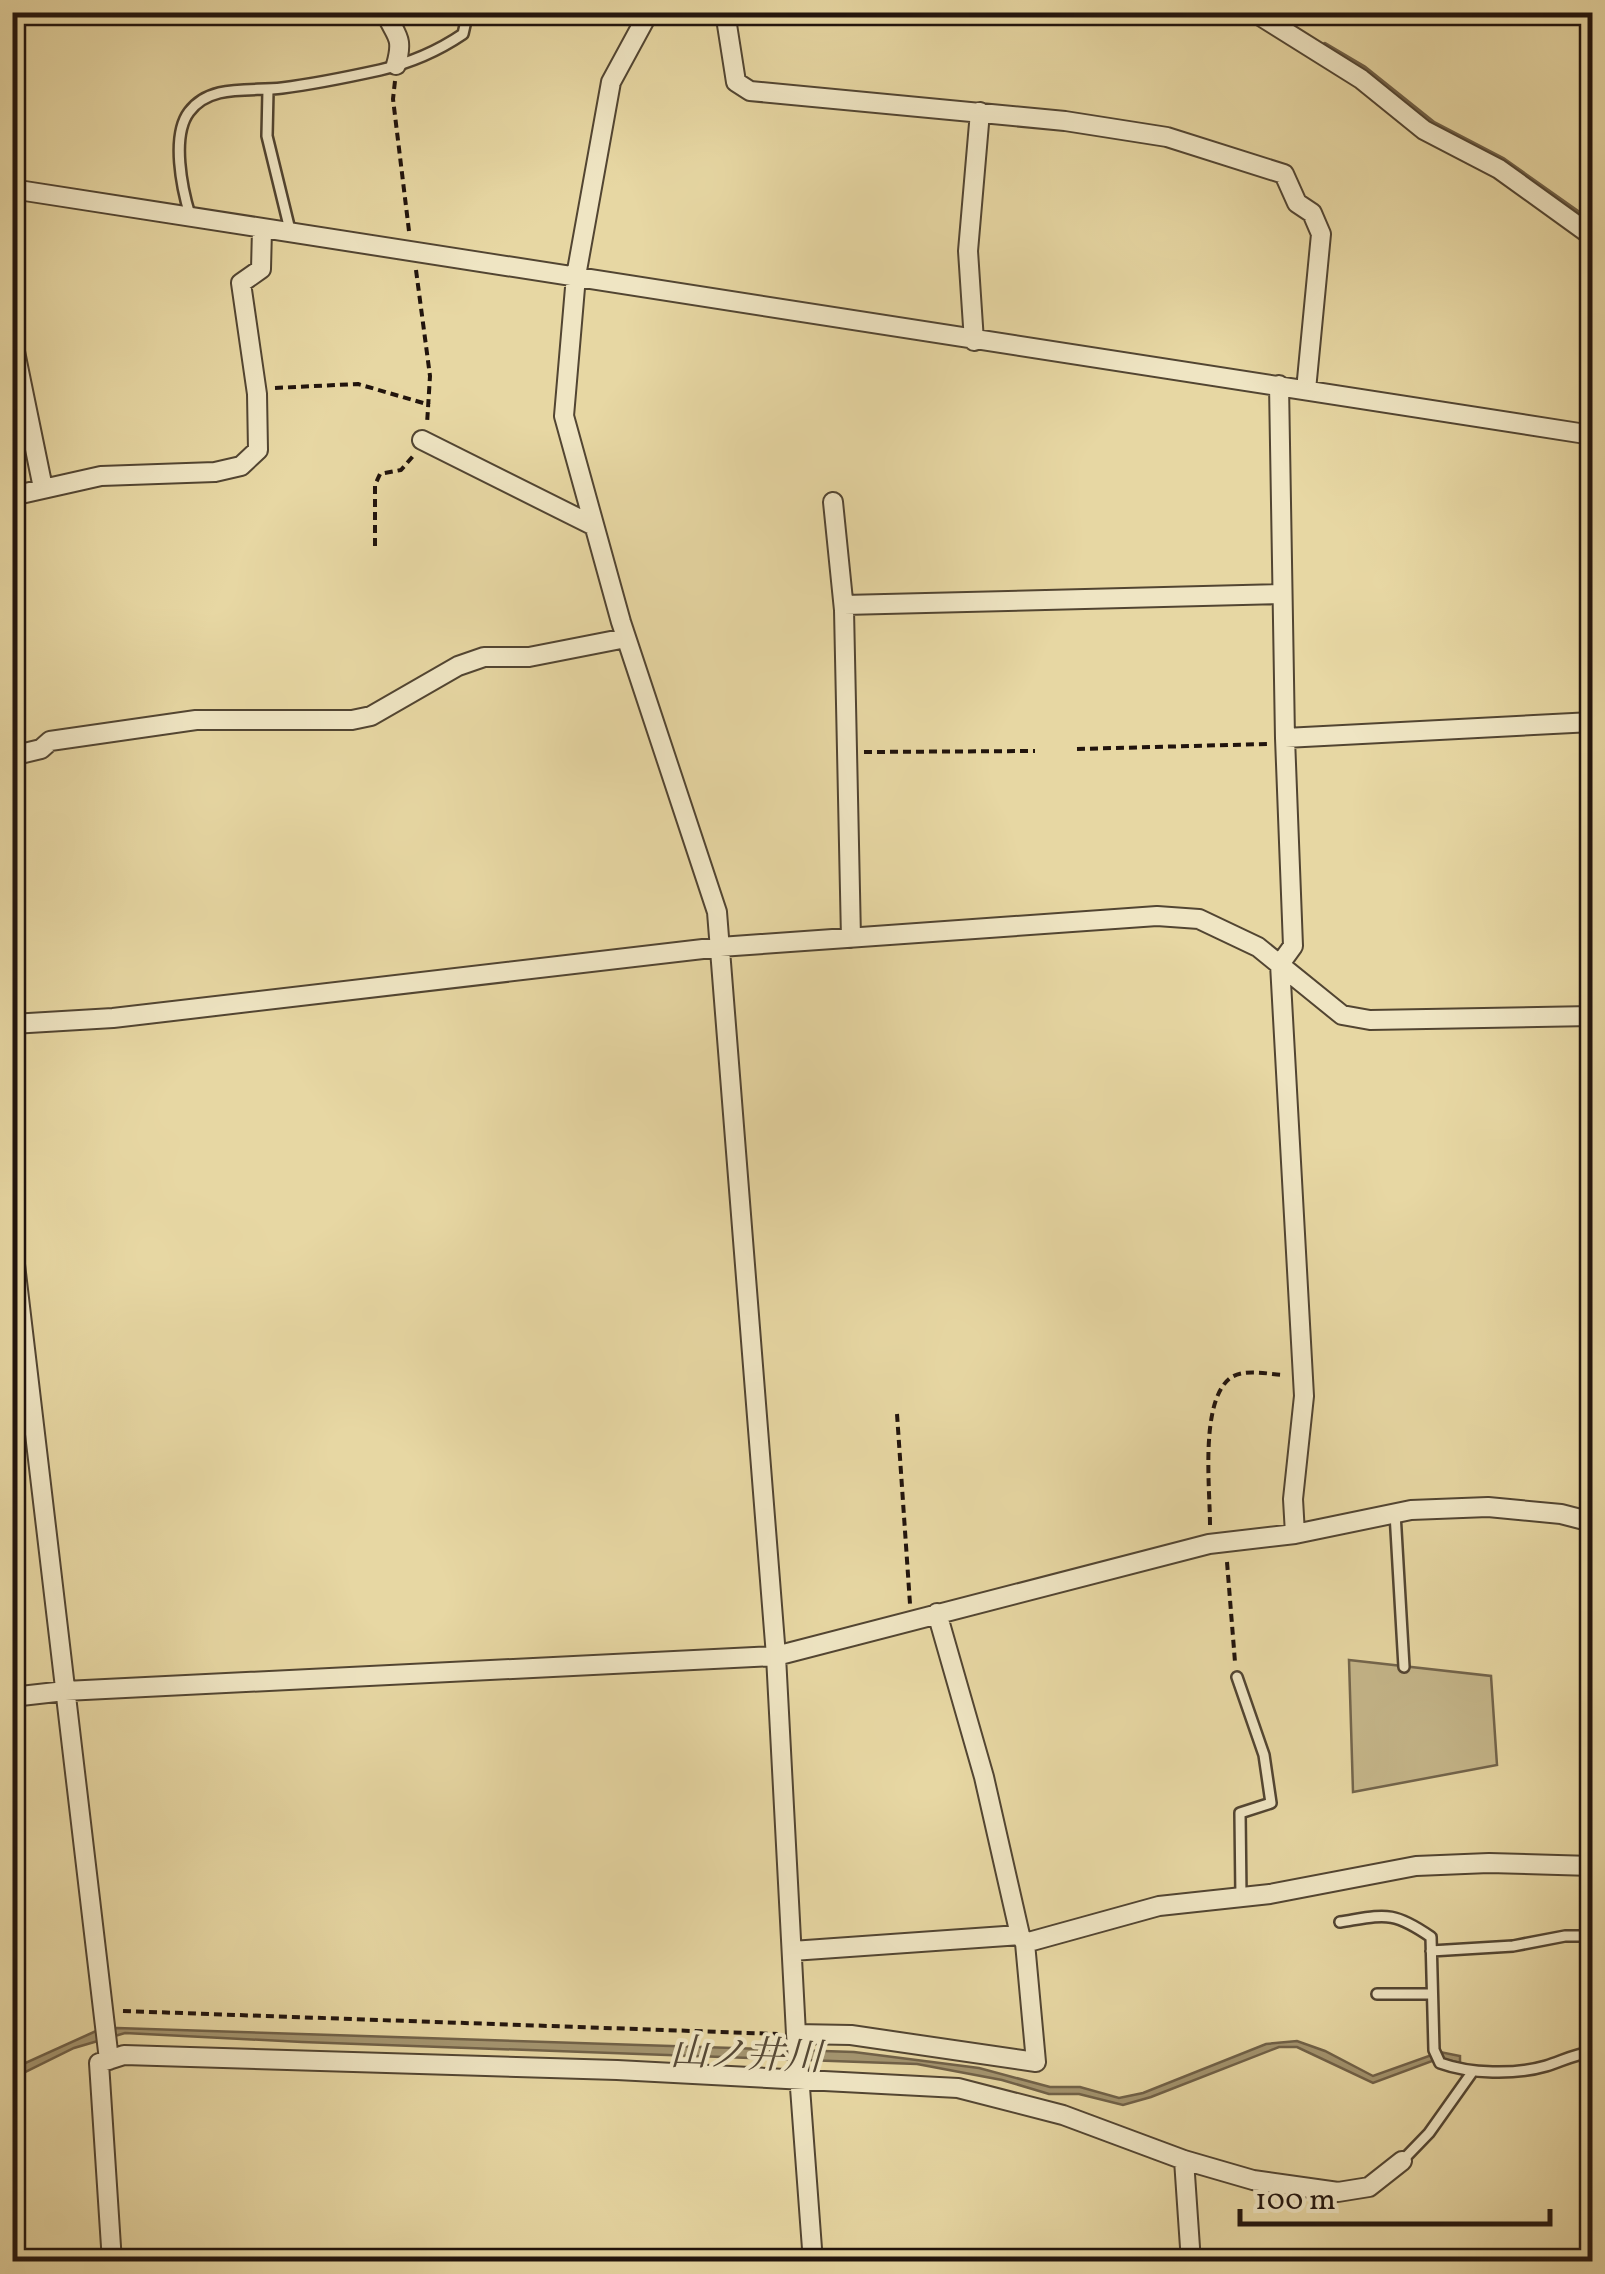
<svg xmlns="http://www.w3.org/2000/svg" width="1605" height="2274" font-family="Vollkorn,'Noto Serif JP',serif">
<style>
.green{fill:#c5b68a;stroke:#73654c;stroke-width:2.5}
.water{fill:#a49570;stroke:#706148;stroke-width:2.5}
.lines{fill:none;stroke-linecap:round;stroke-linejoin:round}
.stream{stroke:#706148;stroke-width:6}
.lane-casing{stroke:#524532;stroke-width:14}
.street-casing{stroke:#524532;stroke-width:22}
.path{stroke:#21140d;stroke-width:4;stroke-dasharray:8 5;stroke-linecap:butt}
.lane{stroke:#efe5c3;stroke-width:9}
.street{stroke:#efe5c3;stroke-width:18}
.labels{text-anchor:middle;stroke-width:8;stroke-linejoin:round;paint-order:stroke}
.water-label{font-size:38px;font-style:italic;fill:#554835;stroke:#efe5c3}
</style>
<rect width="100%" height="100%" fill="#e7d7a3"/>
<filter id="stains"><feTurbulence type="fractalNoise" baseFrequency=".002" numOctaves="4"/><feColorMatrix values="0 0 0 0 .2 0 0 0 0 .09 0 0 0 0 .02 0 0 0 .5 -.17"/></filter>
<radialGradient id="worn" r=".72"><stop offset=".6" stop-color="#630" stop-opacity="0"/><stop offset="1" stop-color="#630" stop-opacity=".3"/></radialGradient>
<path class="green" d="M1349 1660 1491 1676 1497 1765 1353 1792Z"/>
<path class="water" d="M117 2028 854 2052 979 2068 1050 2087H1080L1119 2098 1143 2093 1266 2044 1297 2041 1325 2051 1373 2076 1440 2052 1460 2056V2063L1440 2058 1373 2083 1297 2047H1279L1151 2097 1123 2105 1079 2094H1049L1002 2080 917 2064 302 2042 125 2033 74 2048 13 2078 12 2069 96 2031Z"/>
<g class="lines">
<path class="stream" d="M1325 45 1364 68 1434 124 1503 160 1592 223"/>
<defs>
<path id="lane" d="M268 90 267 136 291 234
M190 215C182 189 171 136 189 112 210 83 252 92 282 88 314 84 348 77 380 70 410 63 438 51 463 34L468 12
M1395 1513 1404 1667
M1237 1677 1264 1755 1271 1803 1240 1813 1241 1897
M1340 1922C1385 1915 1392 1910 1431 1937L1434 2050 1440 2063C1470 2074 1515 2075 1546 2066 1562 2061 1575 2054 1592 2052
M1431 1951 1513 1946 1565 1936H1592
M1377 1994H1432
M1402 2161 1429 2133 1473 2071"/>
<path id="street" d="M385 12C396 37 404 36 396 65
M649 12 611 82 576 276 564 416 621 622 717 912 776 1656 796 2034 813 2262
M725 12 736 82 750 91 1065 121 1167 137 1284 174 1297 203 1312 213 1321 234 1306 390
M1254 12 1361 79 1424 130 1499 169 1592 236
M12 189 1592 435
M12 337 43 488
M974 341 968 251 980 112
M1279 385 1285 738 1293 946 1280 964 1304 1396 1293 1499 1295 1534
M422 440 594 526
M12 496 101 476 215 472 241 466 258 450 257 394 241 283 261 269 262 229
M833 502 844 610 851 938
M844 605 1282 594
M1285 738 1592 722
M12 756 41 749 50 741 196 720H352L371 716 458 666 484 657H529L626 638
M12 1024 113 1018 720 947 1157 916 1199 919 1258 947 1342 1015 1370 1020 1592 1016
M12 1239 109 2060
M12 1697 65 1691 776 1656 1209 1544 1295 1534 1411 1510 1488 1507 1561 1514 1592 1522
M1025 1943 1159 1906 1270 1894 1416 1866 1489 1863 1592 1866
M792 1951 1020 1935
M796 2034 851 2035 1036 2062 1025 1943 1020 1935 984 1777 937 1613
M1184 2160 1191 2262
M112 2262 99 2063 124 2055 617 2070 958 2088 1063 2115 1184 2160 1253 2180 1338 2192 1369 2187 1402 2161"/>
</defs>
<use href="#lane" class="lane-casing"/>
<use href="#street" class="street-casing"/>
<path class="path" d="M395 81 393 99 409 231
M416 270 430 376 427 424
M275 388 358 384 430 405
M375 546V485L380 474 401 470 414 455
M1077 749 1267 744
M864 752 1035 751
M897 1414 910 1604
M1210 1525C1210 1488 1200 1404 1229 1379 1242 1368 1267 1374 1283 1375
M1227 1562 1235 1662
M123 2011 778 2034"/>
<use href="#lane" class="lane"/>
<use href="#street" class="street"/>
</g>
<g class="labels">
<g class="water-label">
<text transform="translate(746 2054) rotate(2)" y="13">山ノ井川</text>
</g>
</g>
<rect width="1605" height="2274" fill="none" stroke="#e7d7a3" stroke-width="50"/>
<rect x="15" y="15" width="1575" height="2244" fill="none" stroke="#21140d" stroke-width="5"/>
<rect x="25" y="25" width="1555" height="2224" fill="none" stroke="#21140d" stroke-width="2.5"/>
<path d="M1240 2209v15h310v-15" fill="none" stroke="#21140d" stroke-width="5"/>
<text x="1255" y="2209" font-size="30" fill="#21140d" stroke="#efe5c3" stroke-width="8" paint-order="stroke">100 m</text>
<rect width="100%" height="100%" filter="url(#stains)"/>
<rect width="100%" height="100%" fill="url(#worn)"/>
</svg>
